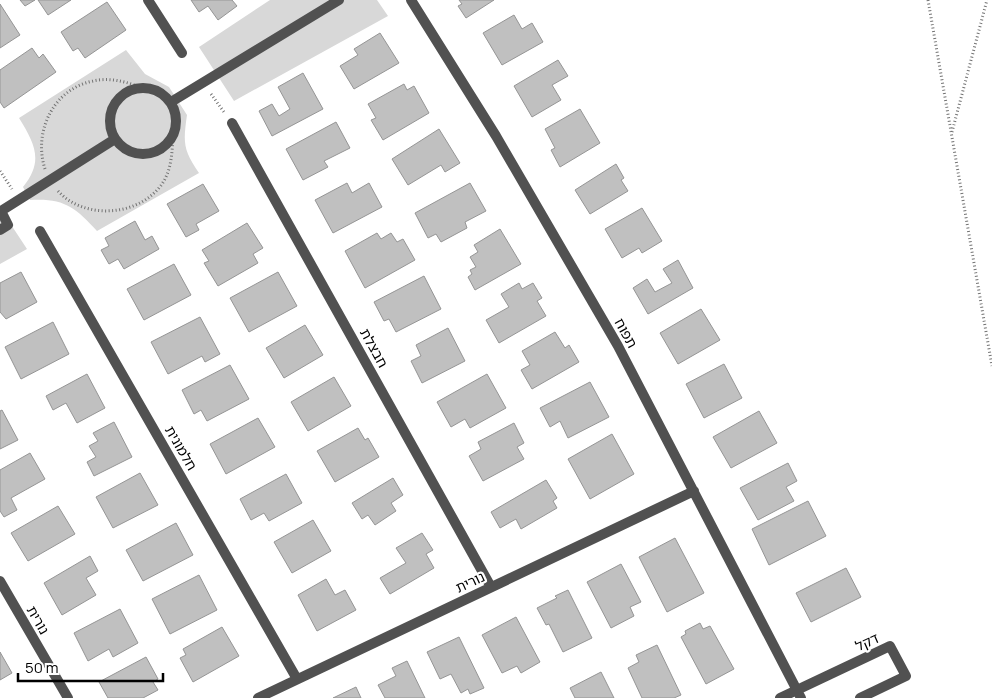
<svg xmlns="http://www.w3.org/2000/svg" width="992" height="698" font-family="Manrope,'Noto Sans Hebrew',sans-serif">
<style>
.green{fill:#d8d8d8}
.building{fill:#c0c0c0;stroke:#959595}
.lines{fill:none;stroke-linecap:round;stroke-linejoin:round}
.path{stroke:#737373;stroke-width:3;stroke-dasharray:1 2.5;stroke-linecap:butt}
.pedestrian{stroke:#515151;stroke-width:10}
.minor{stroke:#515151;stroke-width:10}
.labels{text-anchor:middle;stroke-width:4.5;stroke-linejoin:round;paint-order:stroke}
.street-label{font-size:14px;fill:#000;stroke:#fff}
</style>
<rect width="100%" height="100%" fill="#fff"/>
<path class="green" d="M270 0H377L388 16 234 101 199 47Z
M126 50 145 74 169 87 187 115C183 143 183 150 199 173L97 231C75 207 64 198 30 200L23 187C44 161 35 144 19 118Z
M0 208 27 249 0 264Z"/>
<path class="building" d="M20 0H35L25 6Z
M38 0H71L48 15Z
M191 0H232L237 6 218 20 208 6 199 12Z
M459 0H494L466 18 458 6 462 4Z
M107 2 126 30 85 58 78 48 73 51 61 32Z
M0 4 20 35 0 48Z
M514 15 522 29 532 23 543 42 502 65 483 33Z
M380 33 399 63 354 89 340 66 358 55 354 49Z
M32 48 39 58 43 54 56 72 4 108 0 102V70Z
M558 60 568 76 552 85 561 100 532 117 514 86Z
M303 73 323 109 272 136 259 111 272 104 279 116 290 109 278 87Z
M404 84 407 90 414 86 429 113 383 140 371 120 376 118 368 104Z
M580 109 600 143 560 167 551 150 555 148 545 129Z
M336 122 350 148 324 161 328 167 303 180 286 149Z
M439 129 460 163 445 172 441 165 408 185 392 159Z
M616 164 624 178 621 180 628 191 590 214 575 190Z
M347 183 352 193 369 183 382 207 333 233 315 200Z
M470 183 486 211 465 222 467 228 441 242 436 234 428 238 415 213Z
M203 184 219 211 196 224 199 230 186 237 167 204Z
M642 208 662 241 642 253 639 248 622 258 605 229Z
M135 221 145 240 152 236 159 249 124 269 118 259 109 264 101 250 109 246 105 238Z
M247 223 263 248 253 254 258 263 218 286 204 263 209 261 202 250Z
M500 229 521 264 475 290 468 277 472 274 470 270 476 267 470 257 478 252 474 245Z
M377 233 381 239 391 233 397 242 403 239 415 260 365 288 345 251Z
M678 260 693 288 648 314 633 288 647 279 655 292 672 283 663 269Z
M174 264 191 295 144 320 127 289Z
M21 272 37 302 6 319 0 312V283Z
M278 272 297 306 249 332 230 298Z
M424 276 441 309 396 332 389 319 384 321 374 302Z
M519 283 522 289 533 283 542 298 537 301 546 316 499 343 486 320 509 307 501 294Z
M701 309 720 340 678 364 660 333Z
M200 317 220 354 205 362 202 356 168 374 151 342Z
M53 322 69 354 21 379 5 347Z
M305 325 323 355 284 378 266 348Z
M448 328 465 361 422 383 411 361 421 356 416 345Z
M555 332 565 348 569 345 579 362 532 389 521 370 530 365 522 351Z
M724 364 742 398 704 418 686 384Z
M230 365 249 399 207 421 201 410 194 414 182 390Z
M87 374 105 408 77 423 66 403 53 410 46 396Z
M487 374 506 408 470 428 465 419 451 427 437 402Z
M334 377 351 406 308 431 291 402Z
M590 382 609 417 568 438 560 421 550 427 540 408Z
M2 410 18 440 0 449V411Z
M759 411 777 443 731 468 713 437Z
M258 418 275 447 226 474 210 444Z
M114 422 132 457 94 476 87 462 96 457 89 446 98 441 93 433Z
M514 423 524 443 517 447 524 459 483 481 469 456 481 449 478 442Z
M358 428 365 440 368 438 379 457 335 482 317 451Z
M612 434 634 474 590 499 568 459Z
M30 453 45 479 11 498 17 510 4 517 0 511V470Z
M788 463 797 481 786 487 794 501 758 520 740 488Z
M140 473 158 505 113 528 96 497Z
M286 474 302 503 269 521 264 513 251 520 240 499Z
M393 478 403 495 391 503 396 511 375 525 368 515 362 519 352 503Z
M546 480 557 498 553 501 557 508 521 529 516 519 500 528 491 512Z
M808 501 826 536 769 565 752 529Z
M58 506 75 534 28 561 11 533Z
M313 520 331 551 292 573 274 542Z
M176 523 193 555 143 581 126 550Z
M422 533 433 550 426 554 434 568 390 594 380 578 406 563 396 548Z
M675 538 704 593 667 612 639 557Z
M90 556 98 571 86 578 96 595 62 615 44 583Z
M621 564 641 602 630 607 634 616 611 628 587 582Z
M846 568 861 597 811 622 796 593Z
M199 575 217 610 170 634 152 599Z
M326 579 335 595 345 590 356 610 317 631 298 595Z
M568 590 592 638 563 652 549 624 546 625 537 608 557 598 555 596Z
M120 609 138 643 113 657 109 649 88 661 74 633Z
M516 617 540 662 521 673 517 666 502 673 482 635Z
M700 623 703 629 710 626 734 669 706 684 681 637 686 634 685 631Z
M222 627 239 656 193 682 180 658 186 655 183 649Z
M459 637 484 688 470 694 468 689 461 693 451 674 440 679 427 652Z
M657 645 681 695 674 698H642L628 668 639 662 636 655Z
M0 652 12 673 0 680Z
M146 657 158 679 153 682 158 690 143 698H108L99 682Z
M407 661 425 698H385L378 685 396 676 392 668Z
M601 672 614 698H575L570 688Z
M356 687 361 698H333Z"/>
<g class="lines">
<path class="path" d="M928 0 992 366
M211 94 224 112
M952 132 987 0
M45 169C33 132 53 89 93 81 110 77 127 82 143 88
M0 171 12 189
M58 191C84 220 139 217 162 184 172 169 172 152 173 136"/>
<path class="pedestrian" d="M110 121a33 33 0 1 1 66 0a33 33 0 1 1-66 0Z
M171 102 339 0
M0 230 8 225 1 211 115 139"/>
<path class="minor" d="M148 0 182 53
M411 0 496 136 618 346 801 698
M232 123 491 587
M40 231 297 679
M0 581 68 698
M258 698 694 491
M780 698 890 646 906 676 860 698"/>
</g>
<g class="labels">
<g class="street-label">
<text transform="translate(626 333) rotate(61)" y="5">תפוח</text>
<text transform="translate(374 348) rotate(61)" y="5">חבצלת</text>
<text transform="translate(181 448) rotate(60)" y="5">חלמונית</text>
<text transform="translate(470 582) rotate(-25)" y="5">נורית</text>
<text transform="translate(38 620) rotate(60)" y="5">נורית</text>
<text transform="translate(867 642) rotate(-24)" y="5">דקל</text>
</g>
</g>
<path d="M18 673v8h145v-8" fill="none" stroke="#000000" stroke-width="2.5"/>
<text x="25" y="673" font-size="15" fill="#000000" stroke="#ffffff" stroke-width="4" paint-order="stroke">50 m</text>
</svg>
